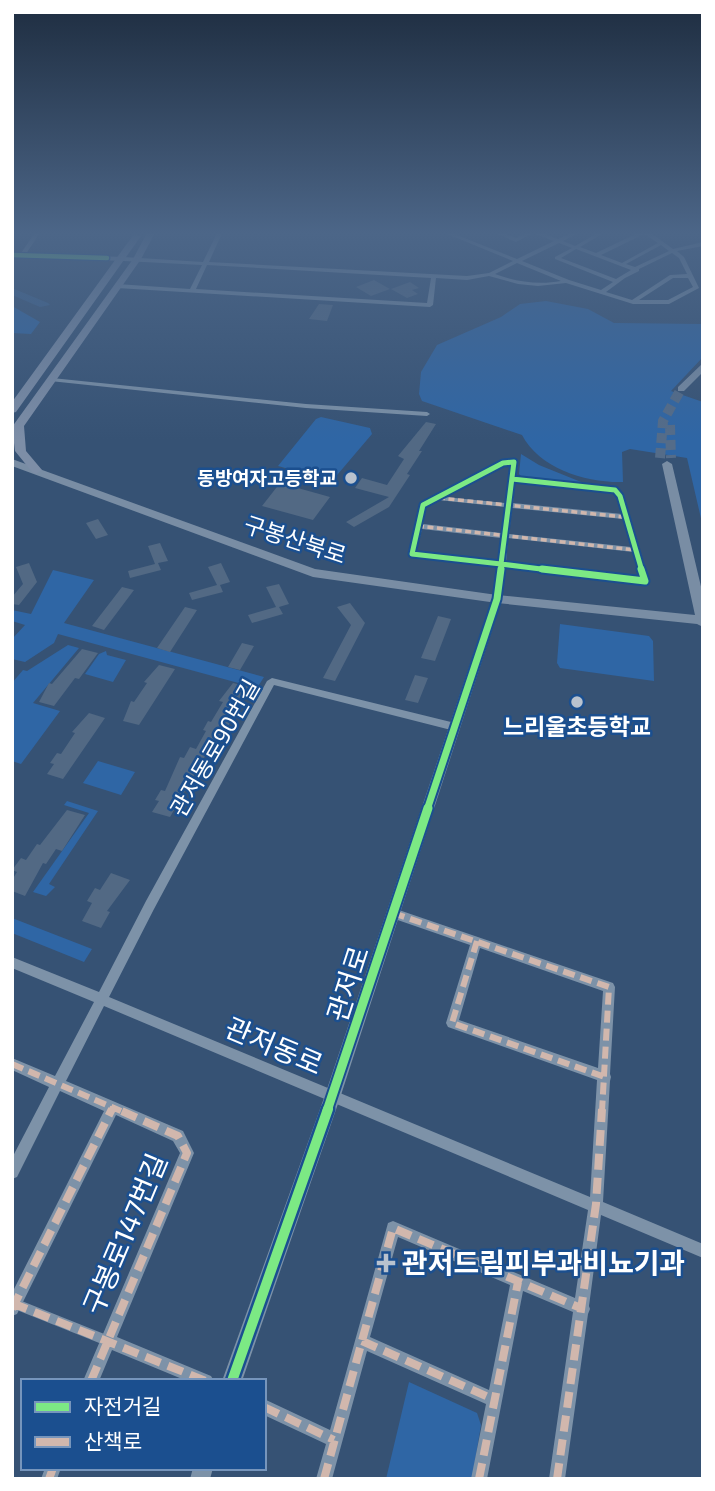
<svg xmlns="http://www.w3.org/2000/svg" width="715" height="1491" font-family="'Exo 2','Noto Sans KR',sans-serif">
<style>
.green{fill:#2f66a5}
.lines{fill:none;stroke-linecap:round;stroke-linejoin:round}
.river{fill:#3b618d;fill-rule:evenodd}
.building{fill:#526984}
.secondary-tunnel{stroke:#546c89;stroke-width:10;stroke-dasharray:10 5;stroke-linecap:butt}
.pedestrian{stroke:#7d92a8;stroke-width:10}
.minor{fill:#7d92a8;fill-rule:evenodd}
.tertiary{fill:#7d92a8;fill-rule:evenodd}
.secondary{fill:#798da4;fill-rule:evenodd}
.primary{fill:#7d8ea7;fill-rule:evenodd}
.quiet-far2{stroke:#d1b7ad;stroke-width:3.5;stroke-dasharray:6 3.5;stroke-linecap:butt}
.quiet-far1{stroke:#d1b7ad;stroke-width:6;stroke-dasharray:12 6;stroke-linecap:butt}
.quiet{stroke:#d1b7ad;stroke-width:8;stroke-dasharray:16 8;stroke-linecap:butt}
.cycleway-far4-casing{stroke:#1b4f8f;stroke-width:7}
.cycleway-far3-casing{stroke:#1b4f8f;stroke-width:9}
.cycleway-far2-casing{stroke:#1b4f8f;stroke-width:11}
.cycleway-far1-casing{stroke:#1b4f8f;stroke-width:13}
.cycleway-casing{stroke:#1b4f8f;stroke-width:15}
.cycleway-far4{stroke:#7ce984;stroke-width:4.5}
.cycleway-far3{stroke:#7ce984;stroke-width:5}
.cycleway-far2{stroke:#7ce984;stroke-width:7}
.cycleway-far1{stroke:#7ce984;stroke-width:9}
.cycleway{stroke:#7ce984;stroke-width:10}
.poi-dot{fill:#b9c2ce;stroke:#1b4f8f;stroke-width:2.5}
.labels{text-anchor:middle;stroke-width:5;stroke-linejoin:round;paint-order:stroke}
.far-poi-label{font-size:19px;font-weight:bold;fill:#fff;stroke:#1b4f8f;text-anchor:end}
.street-label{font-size:23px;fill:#fff;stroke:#1b4f8f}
.poi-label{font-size:23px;font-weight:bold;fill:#fff;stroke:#1b4f8f}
.near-street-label{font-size:28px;fill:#fff;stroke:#1b4f8f}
.near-poi-label{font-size:28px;font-weight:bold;fill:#fff;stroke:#1b4f8f;text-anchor:start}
</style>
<rect width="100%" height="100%" fill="#365274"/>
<path class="green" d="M546 301 588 309 614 323 703 324V357L671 391 703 402V527L687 458 630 449 622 452 623 482C586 483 540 469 522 435L422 401 419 394 421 372 437 345 501 317 520 304Z
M12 306 40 322 31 334 12 333Z
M321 417 370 428 372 434 332 481 278 466 316 419Z
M521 454 539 465 586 484 523 478 519 474Z
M53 570 94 580 64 623 264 677 257 688 58 634 54 643 25 662 12 659V639L25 625 12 621V610L31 614Z
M560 624 649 636 653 641 654 681 560 668 557 663Z
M68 645 79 648 33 703 60 711 21 764 12 761V683L23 670 27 671Z
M106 651 107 655 126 660 113 682 85 674 99 654Z
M98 761 135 772 121 795 83 783Z
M67 801 98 811 49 884 55 887 46 896 33 892 89 813 64 805Z
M12 918 92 949 84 962 12 933Z
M409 1382 477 1413 481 1425 472 1479H386Z"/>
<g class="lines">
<path class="river" d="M12 288 48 303 50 305 40 307 12 295Z"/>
</g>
<path class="building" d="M374 280 390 289 371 296 356 287Z
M410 282 419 288 412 290 418 294 407 298 391 289Z
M319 304 333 305 327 321 309 319Z
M426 422 436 424 419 451H422L407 474 410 475 389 507 354 527 346 522 389 497 355 488 362 478 387 485 404 459 398 456Z
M280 483 330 497 313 520 262 506Z
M98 519 108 535 96 539 86 523Z
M160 543 168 561 158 563 161 570 130 578 128 571 155 564 148 546Z
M29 563 37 582 19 605 12 604V597L23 584 16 567Z
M221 563 230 582 220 585 223 592 192 600 189 593 217 585 208 567Z
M279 584 289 604 279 607 283 614 252 623 248 615 276 607 266 587Z
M122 587 134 590 104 630 92 626Z
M350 603 365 623 335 681 323 678 351 625 337 607Z
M185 607 197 610 170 652 157 648Z
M438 616 451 619 435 661 421 658Z
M242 643 254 646 240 670 228 667Z
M82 649 98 653 79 679 75 678 54 706 39 702 49 683 52 684Z
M159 665 175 669 139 725 123 721 131 701 134 702 147 683 144 682Z
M415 675 428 678 418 703 405 700Z
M233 683 250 687 217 746 212 744 170 817 152 812 159 801 155 800 161 790 165 791 180 757 184 758 190 747 196 749 206 731 203 730 208 721 211 722 223 702 219 701Z
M89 713 105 718 63 779 47 774 54 764 50 763 57 753 61 754 75 733 72 732Z
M67 810 85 815 62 851 56 849 46 864 43 863 25 896 12 891V880L17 872 12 870 21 858 26 860 37 844 40 845Z
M111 873 130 880 107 911 110 912 101 928 82 921 92 903 87 901 95 888 100 890Z"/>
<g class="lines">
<path class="secondary-tunnel" d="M670 425 671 458
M660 458 663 421 681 389"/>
<path class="pedestrian" d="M13 1303 108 1341"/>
<path class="minor" d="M36 231H41L24 257H20L19 256Z
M218 231H223L209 262 467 276 489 273 513 261 440 231H447L517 259 554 241 533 233 516 242 491 231H498L516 238C535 228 538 232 558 239L576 231H582L563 241 575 246 601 231H607L580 247 596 253 642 231H648L673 249 703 242V246L677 251 684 257 699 288 669 304H633L566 283 538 286 518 284 489 276 467 280 436 278 433 305 430 307 117 288 114 286 117 284 190 289 202 265 124 261 121 259 124 257 203 262ZM644 234 658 243 622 263 601 255ZM559 243 572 248 555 257V259L613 282 601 290 569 280 522 261ZM661 245 669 251 635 267 626 264ZM576 249 631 270 616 279 561 258ZM672 253 679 258 687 274 670 275 632 300 606 292 625 278 639 271V269ZM517 263 561 281C539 285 516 282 495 274ZM207 265 431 278 427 303 196 289ZM673 278H688L693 287 668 300H639Z
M700 231H703V233L700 232Z
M52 378 306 404 427 412 430 414 427 416 306 408 50 381 49 380Z
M508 459 518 462 516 477 618 488 624 496 649 581 648 583 505 567 501 599 497 602 493 599 497 566 409 556 408 554 420 503ZM509 463 510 464 505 503 445 497ZM515 482 613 492 616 496 622 514 513 503ZM438 500 505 507 501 533 423 524 426 506ZM512 508 623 519 631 547 509 534ZM422 529 501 538 498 561 416 552ZM508 538 633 552 640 578 506 562Z
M272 678 455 723 460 727 455 731 274 685 154 909 109 997 590 1197 597 1080 448 1027 446 1023 470 945 389 917 387 913 389 909 393 908 613 983 615 987 610 1074 611 1077 610 1081 603 1202 703 1244V1258L601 1215 589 1306 590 1309 588 1314 565 1479H549L573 1312 523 1291 487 1479H471L486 1404 367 1351 332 1479H316L326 1444 264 1415V1399L330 1430 388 1223 393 1221 575 1298 588 1210 104 1006 66 1081 183 1131 194 1153 117 1337 211 1376 214 1381H187L112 1350 99 1381H83L180 1153 173 1141 116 1115 17 1314 12 1316V1293L104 1111 60 1091 17 1177 12 1179V1158L49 1087 12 1070V1058L55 1076 94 1002 12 968V957L99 992 146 901 267 681ZM480 948 603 991 598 1068 459 1020ZM398 1237 510 1285 489 1390 370 1337Z
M45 1468H61L57 1479H41Z"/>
<path class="tertiary" d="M12 253 124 257 127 259 124 261 12 257Z
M497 595 502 599 340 1098 242 1381H222L324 1098 492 599Z
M193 1468H213L210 1479H190Z"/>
<path class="secondary" d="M703 363V372L684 391H678V387Z
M12 459 315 569 497 595 695 615 662 464 667 461 672 464 703 595V627L697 624 497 603 313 577 12 466Z"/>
<path class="primary" d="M148 231H156L141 259 24 426 26 451 42 470 36 474 32 472 15 451 12 427 133 259Z
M134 234 141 236 16 412 12 413V402Z"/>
<path class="quiet-far2" d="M439 498 624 517
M418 526 635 550"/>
<path class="quiet-far1" d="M393 913 609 987 602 1111
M477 941 452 1023 605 1077
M12 1064 121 1111
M111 1111 113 1107"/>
<path class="quiet" d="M12 1303 206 1381
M12 1309 112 1109
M362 1341 495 1400
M91 1381 187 1153 178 1136 117 1109
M264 1407 334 1440
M49 1479 53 1468
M324 1479 393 1228 583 1309
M479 1479 518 1282
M557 1479 596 1204 602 1109"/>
<defs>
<path id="cycleway-far4" d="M12 255 107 258"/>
<path id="cycleway-far3" d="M514 462 501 564 412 554 423 505 503 463Z
M512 479 615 490 620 496 642 571
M501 564 557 571
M501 571V564"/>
<path id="cycleway-far2" d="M542 569 645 581 641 569
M427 810 497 599 501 569"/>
<path id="cycleway-far1" d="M327 1111 428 808"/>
<path id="cycleway" d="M232 1381 328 1109"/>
</defs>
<use href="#cycleway-far4" class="cycleway-far4-casing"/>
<use href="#cycleway-far3" class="cycleway-far3-casing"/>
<use href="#cycleway-far2" class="cycleway-far2-casing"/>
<use href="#cycleway-far1" class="cycleway-far1-casing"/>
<use href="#cycleway" class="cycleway-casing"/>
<use href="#cycleway-far4" class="cycleway-far4"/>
<use href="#cycleway-far3" class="cycleway-far3"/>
<use href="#cycleway-far2" class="cycleway-far2"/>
<use href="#cycleway-far1" class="cycleway-far1"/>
<use href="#cycleway" class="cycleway"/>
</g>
<linearGradient id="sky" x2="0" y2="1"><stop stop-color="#1e2d40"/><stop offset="0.53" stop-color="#4c6688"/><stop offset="1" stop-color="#4c6688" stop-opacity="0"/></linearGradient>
<rect width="715" height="440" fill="url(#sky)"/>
<g class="poi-dot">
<circle cx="351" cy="478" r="7"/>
<circle cx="577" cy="702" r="7"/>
<path d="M382.5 1252.5h7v7h7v7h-7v7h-7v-7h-7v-7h7z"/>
</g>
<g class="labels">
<g class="far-poi-label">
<text x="337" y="485">동방여자고등학교</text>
</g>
<g class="street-label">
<text transform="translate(295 540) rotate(18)" y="8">구봉산북로</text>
<text transform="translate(215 748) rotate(-60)" y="8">관저동로90번길</text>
</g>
<g class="poi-label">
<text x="577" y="735">느리울초등학교</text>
</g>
<g class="near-street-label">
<text transform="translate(348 984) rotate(-72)" y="10">관저로</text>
<text transform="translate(274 1046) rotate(23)" y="10">관저동로</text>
<text transform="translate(125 1234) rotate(-67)" y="10">구봉로147번길</text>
</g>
<g class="near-poi-label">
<text x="402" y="1273">관저드림피부과비뇨기과</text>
</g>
</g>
<rect width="715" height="1491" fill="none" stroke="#ffffff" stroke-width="28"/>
<rect x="21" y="1379" width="245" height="91" fill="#1b4f8f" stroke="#7695bc" stroke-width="2"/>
<rect x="35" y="1402" width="35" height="10" fill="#7ce984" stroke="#7695bc" stroke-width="2"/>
<text x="84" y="1414" font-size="21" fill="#ffffff">자전거길</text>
<rect x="35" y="1437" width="35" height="10" fill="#d1b7ad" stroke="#7695bc" stroke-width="2"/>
<text x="84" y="1449" font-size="21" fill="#ffffff">산책로</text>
</svg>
